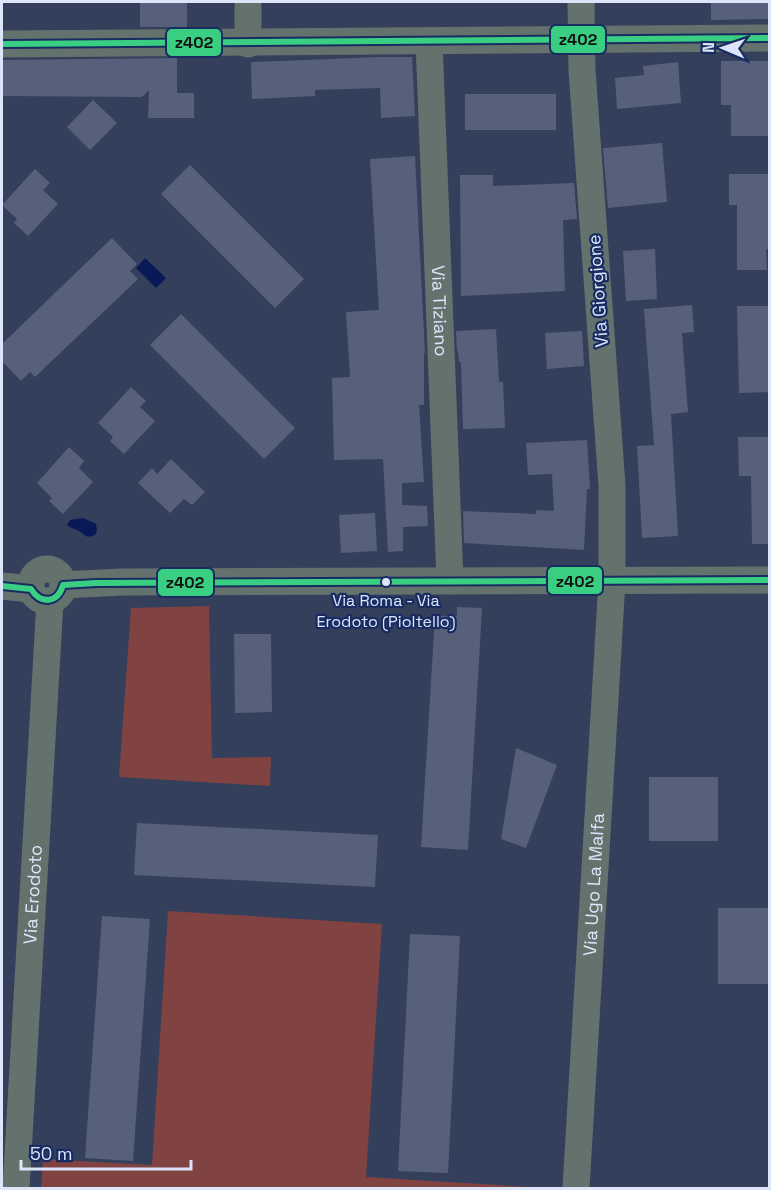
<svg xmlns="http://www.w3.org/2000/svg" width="771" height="1190" font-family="'Space Grotesk',sans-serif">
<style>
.green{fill:#814242}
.water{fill:#091856}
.building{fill:#56607b}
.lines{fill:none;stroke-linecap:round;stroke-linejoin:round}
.minor{stroke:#63726c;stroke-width:27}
.bus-1-casing{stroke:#192c62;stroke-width:10}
.bus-1{stroke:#3ace82;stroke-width:6}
.bus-dot{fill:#dce5fa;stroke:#192c62;stroke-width:2}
.labels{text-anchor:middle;stroke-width:4.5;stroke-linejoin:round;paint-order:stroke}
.bus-label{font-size:16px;fill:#dce5fa;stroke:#192c62}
.street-label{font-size:18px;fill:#dce5fa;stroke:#192c62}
.line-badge{stroke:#192c62;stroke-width:2}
.pale-badge-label{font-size:16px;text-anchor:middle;font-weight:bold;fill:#111}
</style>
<rect width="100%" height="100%" fill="#343f5c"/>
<path class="green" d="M209 606 212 758 271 757 270 786 119 777 131 608Z
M168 911 382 924 366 1177 545 1188H41L43 1159 152 1165Z"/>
<path class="water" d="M145 258 166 278 156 288 136 268Z
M83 518 96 524 97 530 95 535C85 539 86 535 79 531 73 528 72 529 67 525L70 520Z"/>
<path class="building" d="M140 2H187V27H140Z
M711 2H770V19L711 20Z
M379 57H412L415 116 381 118 380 88 315 90V96L252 99 251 62Z
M177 58V93H194V118H148L149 90 142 97 2 96V60Z
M721 61H770V136H731V105H721Z
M678 62 681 103 617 109 615 78 644 75 643 66Z
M465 94H556V130H465Z
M93 100 117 123 90 150 67 127Z
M662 143 667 202 608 208 603 148Z
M415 156 425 353H424V405H419L424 482 402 483V505L427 506 428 526 403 527V551L388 552 383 459 334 460 332 378 350 377 346 312 379 310 370 159Z
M190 165 304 279 275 308 161 194Z
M35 169 50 183 43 190 58 204 28 236 14 223 17 219 2 205Z
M729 174H770V249H766L767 270H737V205H729Z
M460 175H493V186L574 183 577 219 563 220 565 291 461 296Z
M112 238 137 264 130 271 138 279 35 377 30 372 21 381 2 361V344Z
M655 249 657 299 626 301 623 251Z
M692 305 694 332 682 333 688 412 671 414 678 536 642 538 637 446 654 445 644 309Z
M737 306H770V392L739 393Z
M181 314 295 428 264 459 150 345Z
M496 329 499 382H503L505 428 463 429 461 362H459L458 351H457L456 331Z
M582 331 584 366 547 369 545 333Z
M131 387 146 401 140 407 155 421 124 454 110 441 113 437 98 423Z
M738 437H770V544H752L751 476H739Z
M587 440 590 489H587L584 550 464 543 463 511 536 514V510L554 511 552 474 528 475 526 443Z
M69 447 84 461 79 468 93 482 63 514 49 501 52 498 37 483Z
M171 459 205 492 192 505 184 499 170 513 138 483 152 468 157 474Z
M375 513 377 551 341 553 339 515Z
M457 607 482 608 468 850 421 847 435 616H457Z
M234 634H271L272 712 235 713Z
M516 748 557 765 526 848 501 839Z
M649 777H718V841H649Z
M137 823 378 835 375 887 134 875Z
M718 908H770V984H718Z
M102 916 150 919 133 1161 85 1158Z
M410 934 460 936 448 1173 398 1171Z"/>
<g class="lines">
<g class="minor">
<path d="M248 2V44"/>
<path id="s1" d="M429 41 450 581"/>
<path d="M2 44 770 38"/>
<circle cx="47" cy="585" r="16"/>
<path d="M63 585 122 582 770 580"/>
<path d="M2 586 31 589"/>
<path id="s2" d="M16 1188 50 601"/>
<path id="s3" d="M576 1188 612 581V486L582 70 581 2"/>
</g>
<defs>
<path id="bus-1" d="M2 44 770 38
M2 586 31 589C41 605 58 603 63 585L96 583 770 580"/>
</defs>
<use href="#bus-1" class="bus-1-casing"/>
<use href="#bus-1" class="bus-1"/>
</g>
<circle class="bus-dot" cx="386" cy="582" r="5"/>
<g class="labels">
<g class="bus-label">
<text x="386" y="606">Via Roma - Via<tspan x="386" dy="21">Erodoto (Pioltello)</tspan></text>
</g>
<g class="street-label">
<text transform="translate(598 291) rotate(-94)" y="6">Via Giorgione</text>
<text dy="6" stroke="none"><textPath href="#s1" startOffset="270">Via Tiziano</textPath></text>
<text dy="6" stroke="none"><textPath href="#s3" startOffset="304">Via Ugo La Malfa</textPath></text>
<text dy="6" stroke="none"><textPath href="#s2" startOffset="294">Via Erodoto</textPath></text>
</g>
</g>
<g class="line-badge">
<rect x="550" y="25" width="56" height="29" rx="6" fill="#3ace82"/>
<rect x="166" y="28" width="56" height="29" rx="6" fill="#3ace82"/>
<rect x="547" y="566" width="56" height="29" rx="6" fill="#3ace82"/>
<rect x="157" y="568" width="57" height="29" rx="6" fill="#3ace82"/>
</g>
<g class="pale-badge-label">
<text x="578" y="45">z402</text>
<text x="194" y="48">z402</text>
<text x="575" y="587">z402</text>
<text x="185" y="588">z402</text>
</g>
<rect width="771" height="1190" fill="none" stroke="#dce5fa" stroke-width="6"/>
<g transform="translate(723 48) rotate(272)" stroke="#192c62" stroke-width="4.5" paint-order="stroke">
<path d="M0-4.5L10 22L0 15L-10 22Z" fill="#dce5fa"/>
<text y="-9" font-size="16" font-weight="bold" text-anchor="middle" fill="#dce5fa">N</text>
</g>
<path d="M21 1160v9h170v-9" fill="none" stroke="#dce5fa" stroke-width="3"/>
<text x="30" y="1160" font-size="18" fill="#dce5fa" stroke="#192c62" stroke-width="4.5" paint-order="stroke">50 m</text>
</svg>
